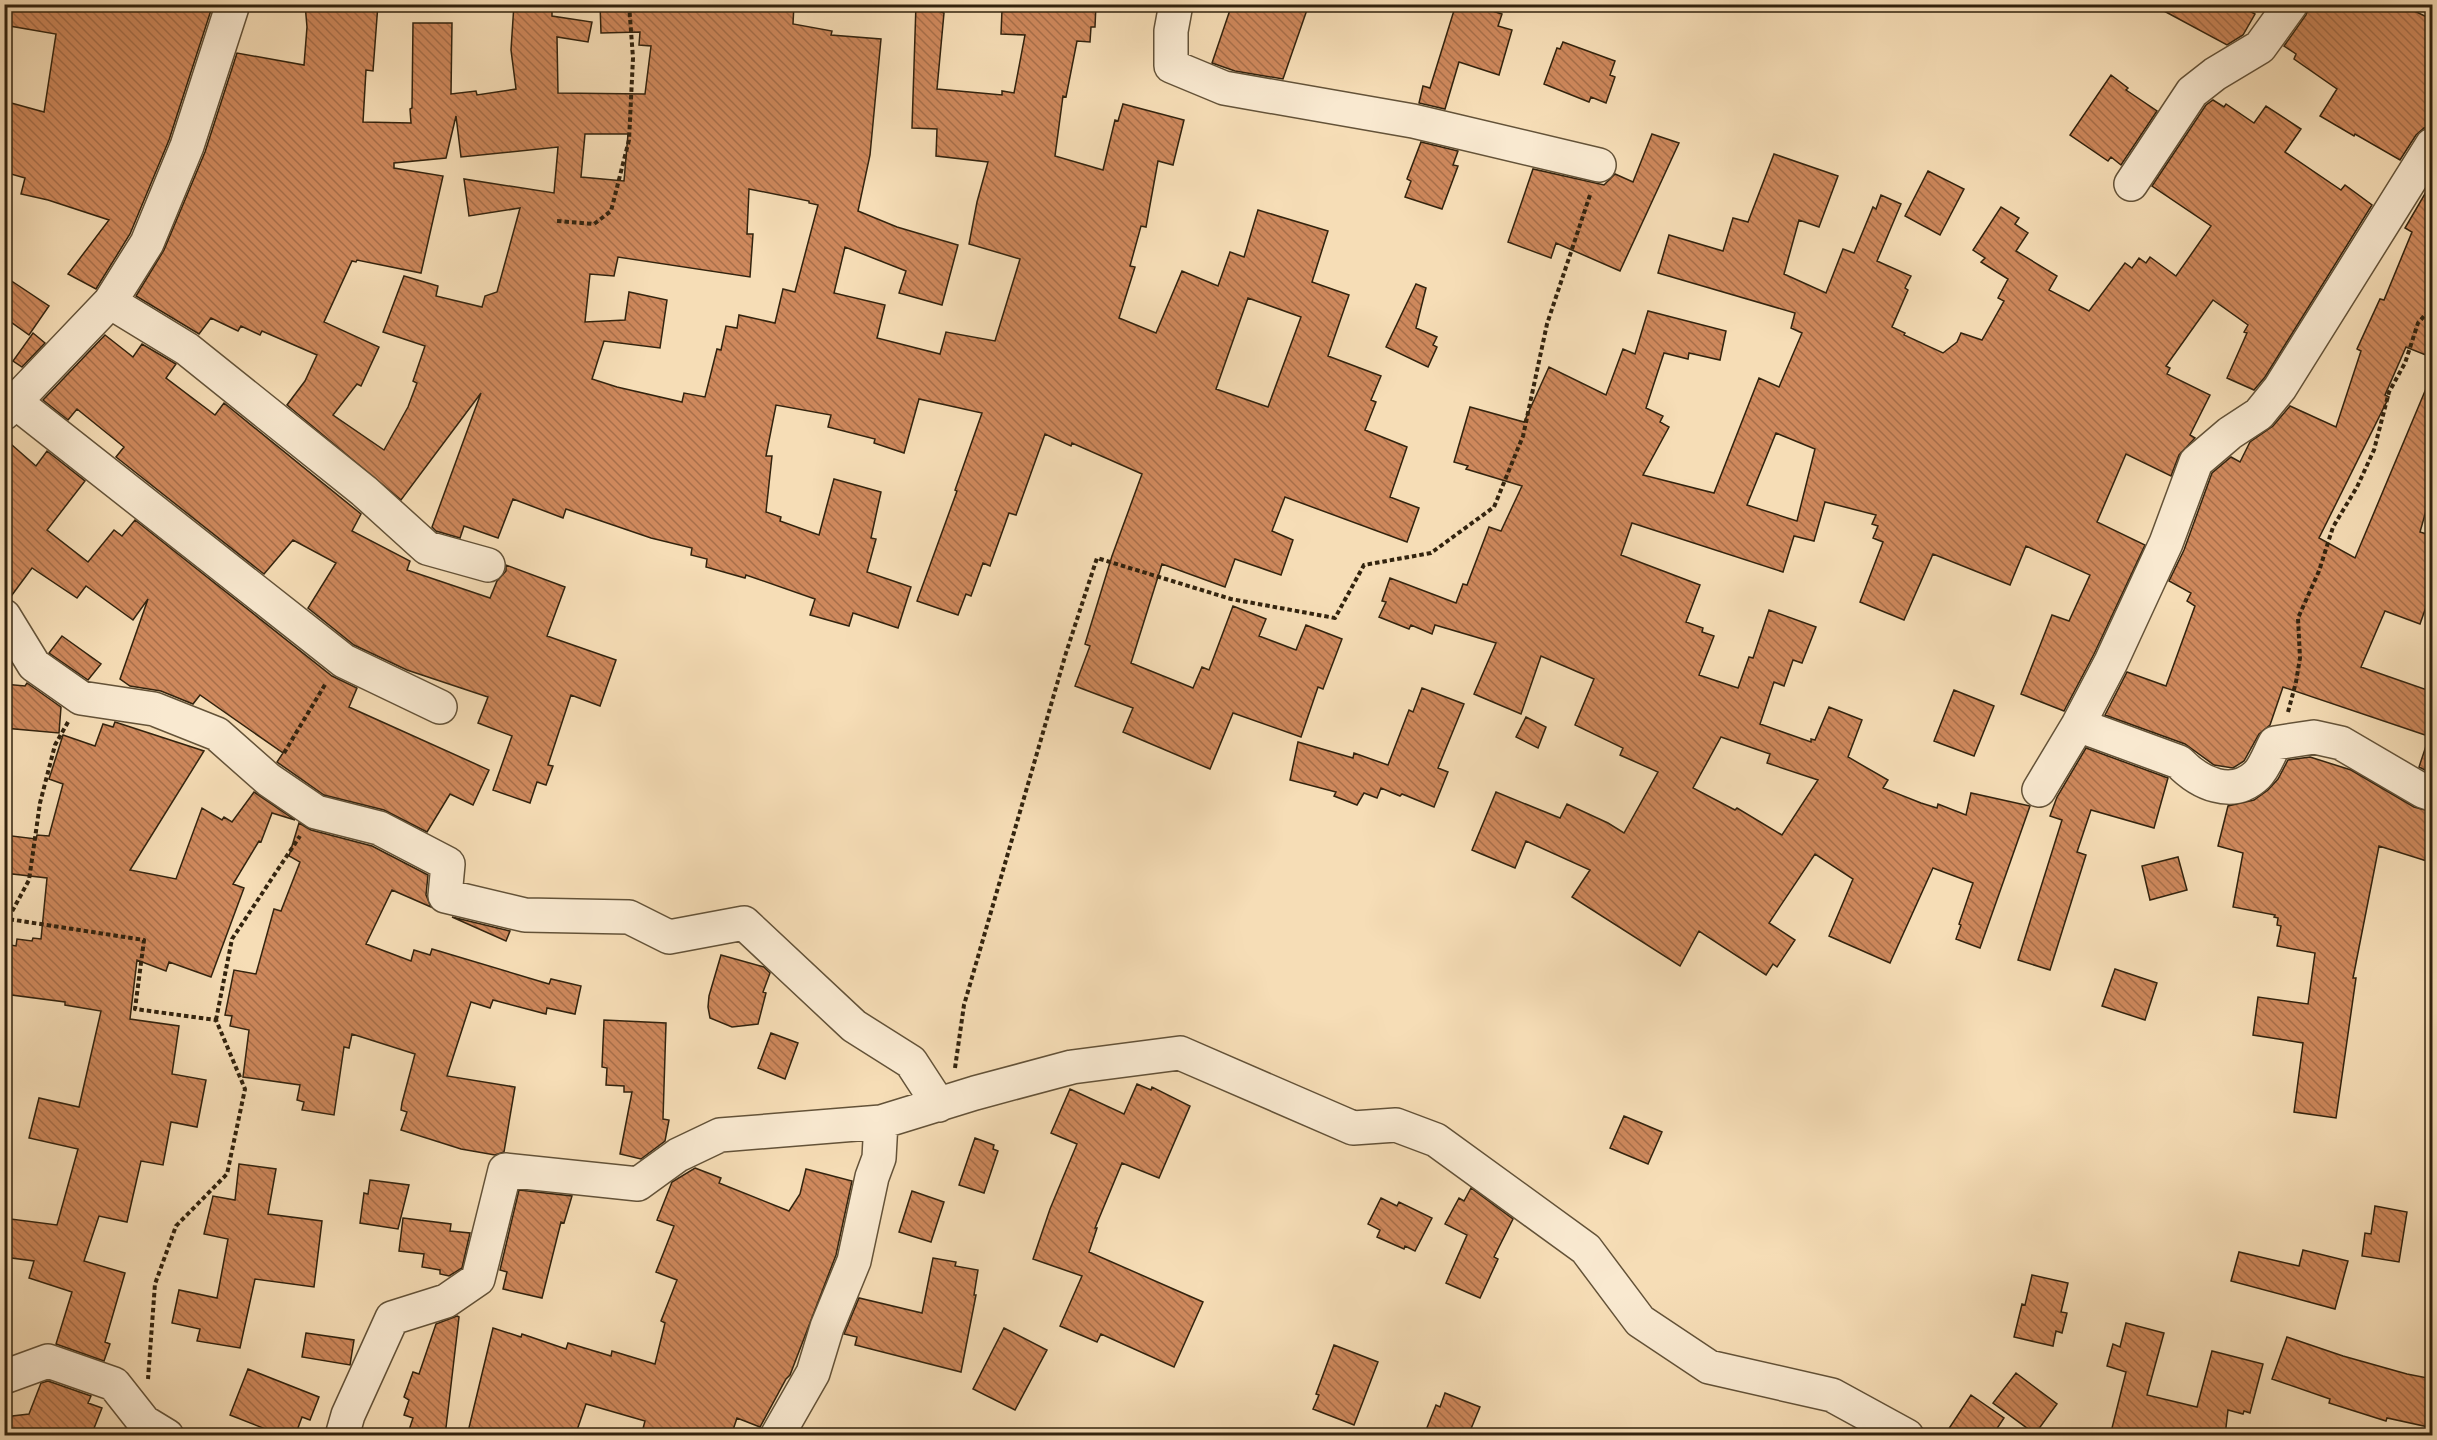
<svg xmlns="http://www.w3.org/2000/svg" width="2437" height="1440" font-family="'IM FELL English',serif">
<style>
.building{fill:url(#building-back-hatch);stroke:#32230e;stroke-width:1.5;fill-rule:evenodd}
.lines{fill:none;stroke-linecap:round;stroke-linejoin:round}
.minor-casing{stroke:#635238;stroke-width:36}
.path{stroke:#32230e;stroke-width:4;stroke-dasharray:4.5 3;stroke-linecap:butt}
.minor{stroke:#f9e9d0;stroke-width:33}
</style>
<defs>
<pattern id="building-back-hatch" width="6" height="6" patternUnits="userSpaceOnUse" patternTransform="scale(1.5)"><rect width="6" height="6" fill="#ce885c"/><path d="M-1 5l2 2M0 0l6 6M5-1l2 2" fill="none" stroke="#a86f4a"/></pattern>
</defs>
<rect width="100%" height="100%" fill="#f6ddb6"/>
<filter id="stains"><feTurbulence type="fractalNoise" baseFrequency=".00333" numOctaves="4"/><feColorMatrix values="0 0 0 0 .2 0 0 0 0 .09 0 0 0 0 .02 0 0 0 .5 -.17"/></filter>
<radialGradient id="worn" r=".72"><stop offset=".6" stop-color="#630" stop-opacity="0"/><stop offset="1" stop-color="#630" stop-opacity=".3"/></radialGradient>
<path class="building" d="M4 4H213L169 140 130 234 96 289 68 274 109 220 48 200 21 194 25 178 4 172V101L44 112 56 34 4 25Z
M305 4H378L373 71 366 70 363 122 411 123 410 109 412 108 413 23H452L451 94 476 91 477 95 516 89 511 50 514 4H552V16L592 22 588 42 557 37 558 93 645 94 651 46 639 45 640 32 601 33 600 4H794L793 24 832 31 831 35 881 39 870 155 858 211 897 227 958 245 942 305 899 293 906 271 845 247 834 293 885 305 877 338 940 354 946 332 995 341 1020 259 969 244 977 202 988 162 936 156 937 129 912 128 916 4H941V12L944 13 937 89 1002 95V91L1014 93 1025 35 1001 34 1002 10H1004V4H1096L1095 27H1091L1090 42 1077 41 1066 97 1063 96 1055 156 1103 170 1115 120 1118 121 1123 104 1184 120 1173 165 1158 161 1146 227 1141 226 1130 266 1135 267 1119 318 1156 333 1182 271 1218 286 1230 252 1244 257 1258 210 1328 231 1312 282 1349 295 1328 356 1381 376 1371 400 1376 402 1365 430 1407 447 1390 497 1419 508 1407 542 1285 497 1272 531 1293 540 1281 575 1235 559 1225 587 1162 564 1131 663 1193 688 1202 667 1209 670 1233 606 1266 619 1259 636 1296 650 1306 625 1342 639 1323 689 1318 687 1301 737 1233 713 1210 769 1123 732 1133 708 1075 686 1090 646 1085 644 1112 556 1142 474 1072 443 1071 446 1045 434 1016 515 1009 513 990 566 983 563 971 596 966 594 958 615 917 601 957 491 955 490 982 413 919 399 904 453 874 443 875 439 828 427 831 415 776 405 766 456H772L766 512 781 517 780 521 819 535 834 479 881 492 871 538 876 539 867 572 911 587 898 628 853 613 849 626 810 615 815 599 746 575 745 578 706 567 707 559 691 555 692 548 651 538 566 509 563 518 513 499 498 538 464 526 460 538 436 531 432 527 481 393 401 500 287 405 305 381 317 355 262 331 260 335 241 326 238 331 211 318 199 334 136 296 164 250 205 152 237 53 304 65 307 27ZM456 116 461 157 558 147 554 193 464 179 469 216 520 208 497 292 485 296 482 307 436 296 438 286 404 276 383 332 425 346 413 381 417 383 408 407 384 450 333 415 357 384 361 386 379 347 324 322 352 261 356 262 357 260 421 273 443 176 394 168V163L446 158ZM585 134H628L624 181 581 177ZM749 189 809 201V203L818 205 795 292 783 289 775 323 739 315 737 328 726 326 721 350 717 349 705 397 684 393 682 402 617 387 592 379 604 341 660 348 667 300 629 292 625 320 585 322 590 274 614 276 618 257 750 277 753 234H747ZM1248 298 1301 317 1268 407 1216 389Z
M1232 4H1309L1283 79 1235 71 1212 63Z
M1456 4H1470L1502 14 1498 26 1512 30 1499 75 1459 62 1445 109 1419 103 1423 86 1430 88Z
M2151 4H2237L2255 14 2243 35 2227 45Z
M2310 4H2400L2433 20V126L2424 128 2416 135 2400 160 2355 134 2354 136 2320 116 2337 89 2294 59 2296 54 2284 46 2306 15Z
M1563 42 1615 61 1610 75 1615 77 1606 103 1591 97 1589 102 1544 84 1557 48 1560 49Z
M2111 75 2128 88 2126 90 2157 111 2121 165 2111 157 2108 161 2070 135Z
M2213 100 2224 107 2226 104 2254 123 2266 106 2301 129 2285 152 2341 190 2345 185 2372 205 2265 377 2254 390 2227 378 2247 333 2244 332 2248 325 2213 300 2166 366 2170 368 2167 374 2210 395 2190 435 2195 438 2179 455 2171 476 2126 454 2097 522 2145 545 2094 654 2064 711 2021 694 2052 615 2069 621 2090 575 2026 546 2010 585 1933 554 1904 620 1860 602 1883 542 1873 538 1878 526 1872 524 1876 515 1825 502 1814 541 1794 536 1783 572 1632 523 1621 555 1700 585 1686 622 1703 628 1702 632 1714 636 1699 675 1738 688 1749 657 1753 658 1769 610 1816 627 1802 663 1793 660 1784 686 1774 682 1760 724 1811 742V739L1815 740 1829 707 1862 720 1848 757 1888 780 1883 788 1921 803 1937 808 1938 804 1966 815 1971 793 2030 806 1980 948 1956 939 1961 925 1959 924 1973 883 1933 868 1890 963 1829 936 1853 879 1815 854 1769 923 1795 940 1777 967 1773 964 1766 975 1699 931 1680 966 1572 897 1590 870 1526 841 1515 868 1472 850 1496 792 1560 818 1567 804 1608 823 1624 833 1658 772 1620 755 1623 748 1575 725 1594 679 1541 656 1521 714 1474 694 1496 643 1435 625 1432 634 1411 625 1409 629 1379 617 1386 602 1382 601 1390 578 1456 603 1463 584 1467 585 1489 527 1501 531 1522 486 1466 469 1468 466 1454 462 1470 407 1524 422 1549 367 1606 395 1623 349 1635 354 1648 311 1726 331 1720 360 1689 353 1688 359 1664 353 1646 408 1663 416 1660 422 1669 427 1643 475 1714 493 1759 378 1779 387 1802 333 1791 328 1795 313 1658 273 1669 235 1723 251 1733 218 1748 222 1774 154 1838 176 1819 227 1799 220 1784 274 1826 293 1843 249 1854 253 1873 207 1876 209 1881 195 1901 204 1877 261 1911 276 1905 288 1908 290 1892 327 1905 333 1904 335 1943 353 1957 342 1961 333 1982 340 2004 301 1998 298 2008 279 1981 262 1985 258 1973 250 2001 207 2019 218 2015 224 2028 233 2016 251 2057 276 2049 290 2089 311 2125 263 2132 268 2139 258 2146 263 2150 257 2176 276 2211 226 2152 186 2206 105ZM1776 433 1815 449 1797 521 1747 505ZM1721 737 1770 754 1767 763 1818 780 1782 835 1737 808 1735 810 1693 788Z
M1652 134 1679 143 1620 271 1556 243 1551 258 1508 242 1533 169 1604 185 1615 174 1633 182Z
M1421 142 1458 151 1453 165 1458 166 1442 209 1405 197 1411 181 1407 179Z
M1928 171 1964 189 1940 235 1905 216Z
M2433 180V301L2426 318 2433 320V358L2406 347 2385 395 2389 397 2319 538 2355 558 2433 372V486L2420 532 2433 536V587L2420 624 2385 611 2361 667 2433 692V774L2419 767 2429 737H2431L2283 687 2270 725 2259 734 2244 761 2233 768 2214 765 2185 744 2105 715 2127 672 2166 686 2195 606 2187 601 2191 593 2169 581 2184 550 2212 473 2231 457 2240 462 2250 442 2273 426 2290 406 2336 427 2361 351 2357 349 2380 299 2384 300 2412 232 2405 228Z
M4 276 49 306 29 335 4 317Z
M1416 284 1426 288 1416 328 1437 337 1433 345 1437 347 1428 367 1386 347Z
M33 333 45 343 22 367 13 361Z
M105 335 133 357 142 344 176 364 166 378 215 415 224 403 361 514 352 531 410 561 407 570 490 598 497 581 506 571V565L565 587 547 636 616 660 600 706 571 695 548 765 553 766 546 785 537 782 530 803 493 790 512 736 478 723 488 697 407 670 354 645 308 608 336 563 293 540 264 574 116 457 124 447 77 409 68 420 43 400Z
M4 438 36 466 47 451 85 481 47 530 88 562 114 530 122 536 135 520 332 676 357 688 349 707 489 770 473 805 450 794 427 832 384 810 324 795 277 762 283 753 200 695 193 704 161 691 130 686 120 679 148 599 133 620 86 586 77 598 32 568 9 599 4 597Z
M62 636 101 664 88 680 49 653Z
M27 683 61 707 59 733 4 728V684L25 686Z
M1422 688 1464 704 1438 768 1448 772 1434 807 1402 794 1400 796 1381 788 1377 798 1364 793 1357 805 1334 796 1336 792 1290 780 1298 742 1353 758 1354 753 1388 765 1409 710 1413 712Z
M1954 690 1994 706 1974 756 1934 741Z
M1526 717 1546 727 1538 748 1516 737Z
M115 722 204 751 130 870 176 879 202 808 222 820 224 817 232 822 254 792 295 820 272 813 261 842 259 841 233 884 244 888 211 977 169 962 166 971 137 960 130 1019 179 1026 172 1074 206 1080 197 1127 171 1122 163 1165 141 1161 127 1222 99 1216 84 1261 125 1273 105 1342 110 1344 104 1361 56 1344 72 1292 29 1278 34 1261 4 1257V1225H9L11 1219 57 1225 78 1149 29 1138 39 1098 79 1107 101 1011 65 1005V1002L4 994V944L16 946 17 939 32 941 33 938 41 939 47 878 4 873V835L36 839 37 835 49 836 63 784 49 779 63 735 95 746 103 724 113 727Z
M2086 748 2168 778 2154 828 2091 810 2077 852 2086 855 2050 970 2018 960 2062 820 2050 816 2057 797Z
M2310 757 2351 770 2414 807 2433 812V863L2379 846 2353 978H2356L2336 1118 2294 1112 2303 1043 2253 1035 2258 997 2308 1004 2315 953 2277 946 2281 926 2277 925 2278 918 2274 917 2275 915 2233 907 2243 853 2218 846 2228 806 2254 800 2268 790 2278 779 2288 760Z
M299 823 311 830 372 846 428 875 426 895 431 907 392 890 366 944 411 961 414 950 430 955 432 949 549 984 551 979 581 986 575 1014 547 1008 546 1014 493 1000 490 1008 471 1002 447 1076 515 1087 504 1152 495 1155 461 1149 401 1130 407 1112 401 1110 402 1103 415 1054 352 1034 349 1048 344 1047 334 1115 302 1110 304 1102 297 1100 300 1085 243 1077 249 1030 230 1026 232 1016 225 1015 234 970 256 974 274 909 281 911 300 862 289 856Z
M2178 857 2187 890 2150 900 2142 866Z
M452 917 510 931 506 941Z
M721 955 764 967 770 973 763 992 766 993 758 1024 732 1027 710 1018 708 1007 709 996Z
M2115 969 2157 983 2145 1020 2102 1006Z
M604 1020 666 1023 663 1119 669 1120 665 1141 641 1159 620 1154 632 1092H624V1086L606 1085 607 1068 602 1067Z
M771 1033 798 1043 785 1079 758 1068Z
M1137 1084 1151 1090 1152 1087 1190 1106 1159 1178 1122 1163 1095 1228H1097L1089 1252 1203 1302 1174 1367 1101 1334 1097 1342 1060 1326 1082 1276 1033 1259 1050 1209 1077 1144 1051 1133 1070 1089 1124 1114Z
M1624 1116 1662 1132 1648 1164 1610 1148Z
M975 1138 994 1145 993 1149 998 1151 984 1193 959 1185Z
M239 1164 276 1169 268 1214 322 1221 314 1287 255 1279 240 1348 197 1341 200 1329 172 1323 179 1290 217 1298 228 1239 204 1234 213 1196 235 1200Z
M695 1168 721 1178 719 1183 789 1211 800 1194 806 1169 852 1181 836 1255 790 1375 786 1379 760 1427 737 1418 731 1436H641L645 1421 586 1404 575 1436H467L493 1328 521 1337 522 1334 566 1349 568 1343 611 1356 612 1351 655 1364 665 1323 661 1321 677 1280 656 1272 674 1226 657 1220 672 1182Z
M370 1180 409 1185 398 1229 360 1223 364 1193 368 1194Z
M1471 1188 1513 1219 1494 1257 1498 1259 1480 1298 1446 1283 1467 1235 1445 1224 1459 1198 1464 1201Z
M519 1190 572 1196 564 1223 561 1222 542 1298 503 1289 507 1272 500 1270Z
M912 1191 944 1202 931 1242 899 1232Z
M1381 1198 1397 1206 1399 1202 1432 1218 1415 1251 1405 1246 1404 1249 1377 1237 1380 1230 1368 1224Z
M2375 1206 2407 1212 2399 1262 2362 1256 2365 1233 2371 1234Z
M403 1218 451 1224 450 1231 470 1233 462 1268 449 1276 440 1274V1270L422 1267 424 1254 399 1251Z
M2303 1250 2348 1261 2335 1309 2231 1281 2239 1252 2299 1266Z
M933 1258 956 1262 955 1266 978 1270 974 1295H976L961 1372 855 1345 857 1337 844 1334 859 1298 922 1313Z
M2032 1275 2068 1283 2061 1312 2067 1313 2062 1333 2056 1331 2053 1346 2014 1337 2022 1304 2025 1305Z
M457 1316 459 1317 445 1436H407L413 1418 404 1415 409 1400 404 1397 413 1372 419 1374 436 1324Z
M2126 1323 2164 1333 2147 1395 2197 1407 2212 1351 2263 1364 2250 1413 2244 1411 2243 1414 2228 1410 2225 1436H2110L2126 1372 2107 1366 2113 1344 2120 1347Z
M1004 1328 1047 1350 1015 1410 973 1389Z
M306 1333 354 1340 350 1365 302 1357Z
M2287 1337 2343 1356 2407 1374 2433 1379V1428L2387 1418 2386 1421 2329 1403 2330 1399 2272 1379Z
M1334 1345 1378 1362 1354 1425 1313 1409 1319 1395 1316 1394Z
M248 1369 319 1397 310 1420 302 1417 295 1436H283L230 1415Z
M2016 1373 2057 1404 2035 1434 1993 1403Z
M48 1381 91 1396 88 1403 102 1408 91 1436H4V1417L29 1414 41 1383Z
M1445 1393 1480 1407 1468 1436H1439L1426 1430 1436 1405 1440 1407Z
M1971 1395 2004 1418 1992 1436H1944Z"/>
<g class="lines">
<defs>
<path id="minor" d="M1176 4 1171 31V66L1224 88 1413 121 1599 165
M2131 184 2192 92 2215 74 2260 47 2291 4
M110 302 187 349 364 491 427 548 488 565
M14 401 344 661 440 707
M4 413 110 302 147 243 187 146 233 4
M4 616 34 665 81 698 154 709 217 734 269 780 316 812 379 828 448 864 445 896 525 915 629 917 669 937 744 923 854 1026 911 1062 939 1105
M2078 725 2179 762C2199 783 2232 799 2257 775 2265 767 2270 752 2275 743L2314 737 2341 743 2423 791 2432 794
M2039 790 2078 725 2111 662 2166 543 2196 462 2230 433 2259 414 2280 388 2432 145
M4 1377 48 1361 114 1384 144 1422 167 1436
M342 1436 348 1415 392 1318 446 1301 478 1279 505 1170 638 1184 678 1155 720 1135 881 1122 975 1093 1072 1067 1180 1053 1353 1128 1396 1125 1436 1140 1586 1249 1640 1321 1709 1367 1832 1395 1907 1436
M777 1436 813 1373 827 1327 854 1261 872 1177 879 1158 881 1122"/>
</defs>
<use href="#minor" class="minor-casing"/>
<path class="path" d="M557 221 594 224 611 211 629 140 633 58 629 4
M2288 712 2296 682 2300 658 2298 618 2319 571 2333 527 2357 487 2374 450 2389 392 2405 363 2418 323 2432 307
M68 722 55 745 40 803 29 880 8 919 144 940 135 1009 216 1020 245 1089 227 1174 176 1226 155 1284 148 1379
M284 753 326 683
M216 1020 232 939 300 836
M955 1068 964 1005 1066 653 1097 558 1231 599 1335 618 1364 565 1431 553 1494 507 1523 436 1547 324 1591 192"/>
<use href="#minor" class="minor"/>
</g>
<rect width="2437" height="1440" fill="none" stroke="#f6ddb6" stroke-width="24"/>
<rect x="6" y="6" width="2425" height="1428" fill="none" stroke="#32230e" stroke-width="3"/>
<rect x="12" y="12" width="2413" height="1416" fill="none" stroke="#32230e" stroke-width="1.5"/>
<rect width="100%" height="100%" filter="url(#stains)"/>
<rect width="100%" height="100%" fill="url(#worn)"/>
</svg>
